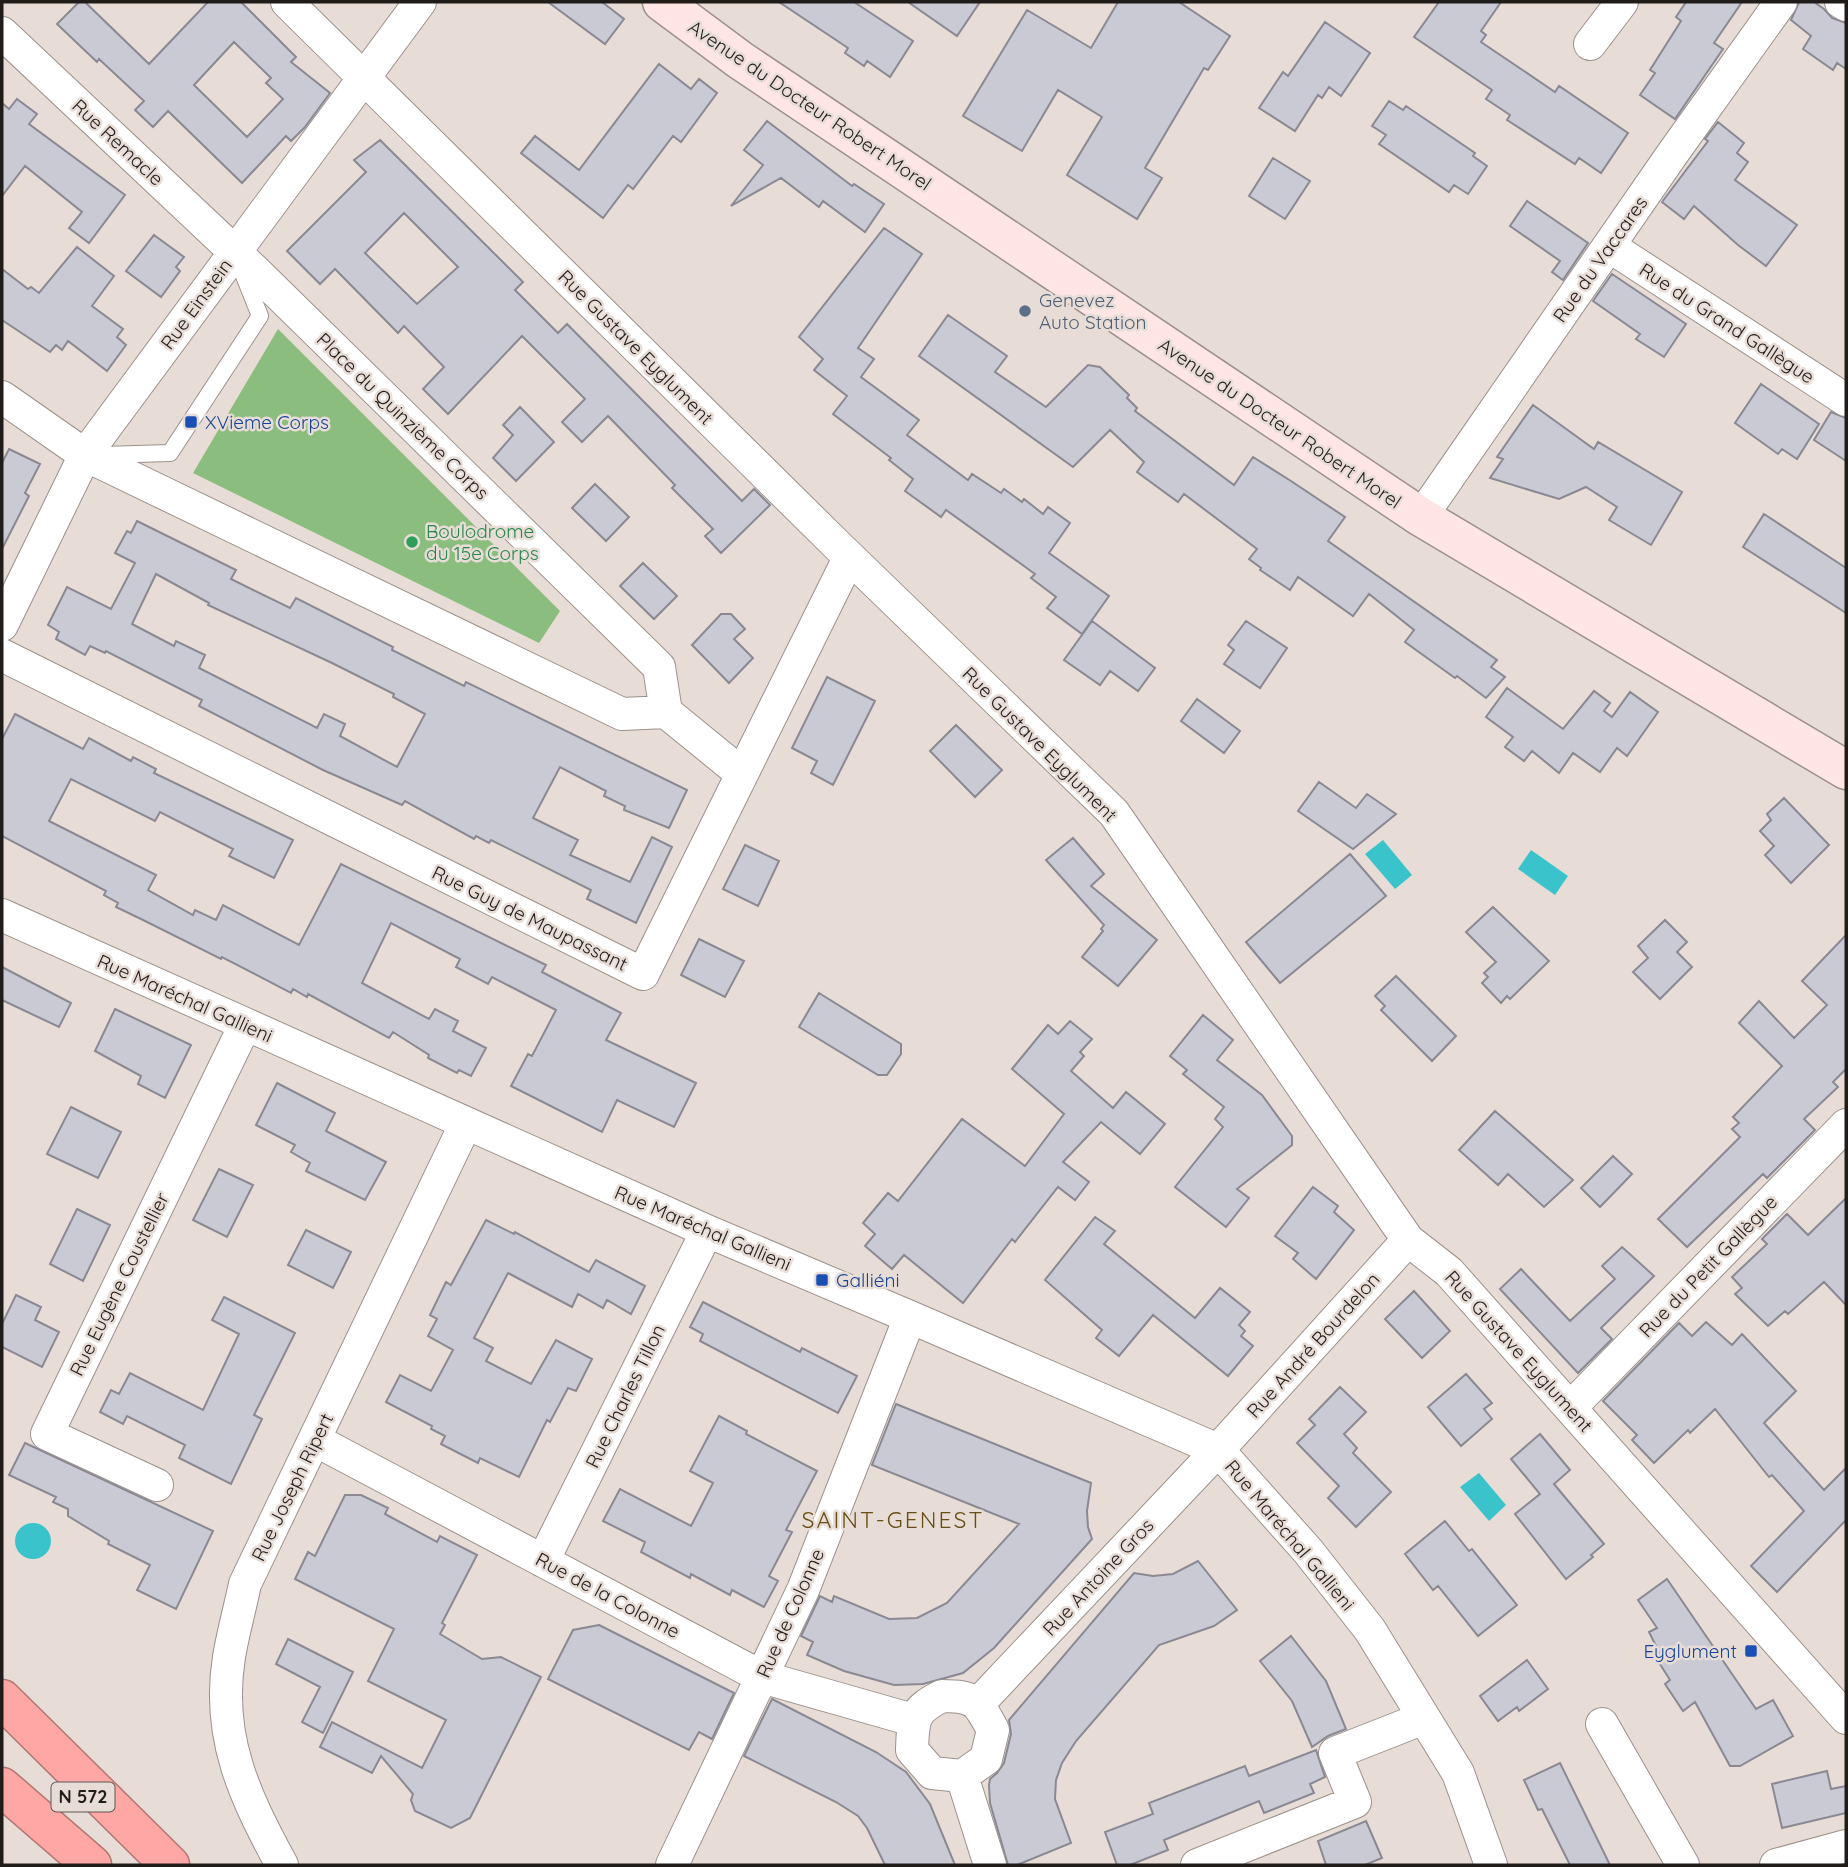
<svg xmlns="http://www.w3.org/2000/svg" width="1848" height="1867" font-family="Quicksand,sans-serif">
<style>
.green{fill:#8bbd7f}
.water{fill:#3ac3cb}
.building{fill:#cacad5;stroke:#898893;stroke-width:2;fill-rule:evenodd}
.lines{fill:none;stroke-linecap:round;stroke-linejoin:round}
.lane-casing{stroke:#9b918b;stroke-width:18}
.street-casing{stroke:#9b918b;stroke-width:34}
.secondary-casing{stroke:#9b918b;stroke-width:41}
.highway-casing{stroke:#b17674;stroke-width:41}
.lane{stroke:#fff;stroke-width:16}
.street{stroke:#fff;stroke-width:32}
.secondary{stroke:#ffe5e4;stroke-width:38}
.highway{stroke:#ffa7a4;stroke-width:38}
.service-dot{fill:#5c6f8a;stroke:#e8ddd6;stroke-width:2.5}
.transit-dot{fill:#1a4fb4;stroke:#e8ddd6;stroke-width:2.5}
.leisure-dot{fill:#2e9e5b;stroke:#e8ddd6;stroke-width:2.5}
.labels{text-anchor:middle;stroke-width:5;stroke-linejoin:round;paint-order:stroke}
.shield{fill:#e8ddd6;stroke:#5c5652;stroke-width:2}
.shield-label{font-size:18px;font-weight:bold;fill:#201c1a}
.street-label{font-size:19px;fill:#201c1a;stroke:#e8ddd6}
.service-label{font-size:19px;fill:#4e5e75;stroke:#e8ddd6;text-anchor:start}
.transit-label{font-size:19px;fill:#164399;stroke:#e8ddd6;text-anchor:start}
.leisure-label{font-size:19px;fill:#27864d;stroke:#e8ddd6;text-anchor:start}
.quarter-label{font-size:23px;letter-spacing:2px;fill:#674e14;stroke:#e8ddd6}
</style>
<rect width="100%" height="100%" fill="#e8ddd6"/>
<path class="green" d="M278 329 560 611 539 643 193 473Z"/>
<path class="water" d="M1383 840 1412 875 1395 889 1365 854Z
M1531 850 1568 876 1555 895 1518 869Z
M1479 1473 1506 1505 1489 1521 1460 1487Z
M15 1541a18 18 0 1 1 36 0a18 18 0 1 1-36 0Z"/>
<path class="building" d="M79 2H85L149 64 208 2H241L296 57 291 62 330 93 305 127 291 141 286 136 242 183 168 111 153 127 135 110 144 101 99 59 97 62 57 24ZM234 42 271 78 266 83 283 99 247 137 194 85Z
M548 2H602L624 19 605 44Z
M779 2H854L913 41 890 77 867 61 864 66 845 53 848 48Z
M908 2H980L957 36Z
M1118 2H1179L1230 36 1208 70 1204 68 1145 168 1162 178 1137 219 1067 175 1102 117 1058 90 1022 151 963 116 1027 10 1091 48Z
M1439 2H1501L1481 31 1486 35 1481 42 1555 92 1559 86 1628 133 1601 173 1579 158 1575 164 1507 120 1510 115 1486 99 1492 90 1414 37Z
M1686 2H1742L1714 43 1723 49 1675 119 1640 95 1655 73 1650 70 1681 21 1676 17Z
M1799 2H1814L1824 9 1832 18 1846 23V69L1837 63 1833 70 1803 49 1811 36 1791 20Z
M1325 22 1370 53 1341 96 1329 87 1322 98 1318 95 1295 131 1259 108 1283 72 1288 76Z
M659 64 691 89 699 79 717 93 681 142 673 136 633 189 628 185 603 218 521 153 535 136 579 170Z
M17 99 37 114 29 124 125 195 89 243 69 228 82 212 25 166 2 196V103L9 109Z
M1389 101 1403 110 1406 106 1475 153 1473 156 1487 166 1468 194 1454 185 1449 192 1379 144 1386 135 1372 126Z
M767 121 852 186 854 184 884 204 865 232 823 201 819 207 781 178 731 206 763 165 744 150Z
M1718 122 1744 143 1737 153 1748 162 1735 180 1797 225 1766 266 1738 245 1694 206 1684 219 1662 202 1708 141 1705 139Z
M380 140 523 282 515 290 558 333 567 324 742 501 754 489 770 505 721 553 705 536 713 529 672 488 675 485 608 416 582 442 562 422 585 399 522 336 448 414 423 389 444 367 404 326 398 333 335 269 320 284 287 251 366 172 354 160ZM404 213 458 267 417 304 365 253Z
M1273 158 1310 181 1285 219 1249 196Z
M1527 201 1588 243 1563 280 1552 272 1560 261 1510 226Z
M884 228 922 254 858 348 874 359 861 377 919 420 907 435 968 480 972 474 1001 493 1004 489 1022 502 1024 499 1043 514 1048 507 1070 523 1049 553 1109 596 1082 634 1047 608 1056 597 1031 578 1035 574 946 510 941 517 905 491 913 479 889 460 891 458 833 414 847 396 814 370 823 359 799 337Z
M154 235 184 257 176 267 180 271 161 297 126 271Z
M77 247 114 276 92 306 123 329 117 337 126 345 107 371 68 341 62 350 56 345 50 352 2 320V269L28 289 31 287 39 293Z
M1612 274 1686 324 1664 357 1636 339 1640 334 1593 301Z
M948 315 1007 356 995 372 1046 407 1088 365 1100 367 1129 395 1127 398 1137 408 1135 411 1234 485 1253 457 1291 481 1345 517 1328 541 1497 660 1491 667 1505 677 1486 698 1457 676 1455 678 1405 642 1414 630 1369 594 1353 616 1298 577 1290 590 1260 570 1261 568 1249 559 1257 549 1184 494 1178 502 1137 472 1144 462 1110 430 1073 467 919 356Z
M1761 384 1819 424 1797 459 1782 449 1778 454 1735 423Z
M1533 405 1594 449 1598 442 1682 492 1651 545 1609 520 1617 507 1586 487 1559 499 1490 478 1503 459 1497 457Z
M520 407 554 442 516 481 493 458 513 435 503 425Z
M1831 412 1846 418V461L1814 440Z
M9 449 40 464 25 493 29 496 2 549V463Z
M595 484 629 517 606 541 572 508Z
M1764 514 1846 568V613L1743 547Z
M137 521 236 570 231 579 290 608 296 598 393 647 392 650 464 686 466 682 687 790 669 828 624 810 625 806 604 796 606 791 560 767 533 818 578 840 570 855 630 882 652 837 672 847 636 923 587 899 591 890 491 840 489 843 476 836 474 839 405 801 402 805 323 770 199 706 202 700 106 651 105 653 90 646 85 655 56 639 59 632 48 625 67 587 111 609 135 563 115 553 127 531 131 533ZM156 574 209 603 208 605 332 663 394 694 393 697 425 714 397 767 340 736 345 724 324 714 317 728 199 668 205 655 176 641 174 646 132 624Z
M643 563 677 596 654 619 620 586Z
M721 614H731L745 629 734 639 753 658 729 683 692 645Z
M1092 621 1155 668 1138 691 1110 671 1100 685 1064 660Z
M1246 621 1287 648 1260 688 1224 664 1234 650 1228 645Z
M827 677 875 701 833 785 811 773 817 761 792 748Z
M1507 688 1563 729 1594 691 1610 703 1604 711 1612 717 1630 692 1658 712 1627 756 1617 748 1600 772 1573 753 1559 773 1532 751 1524 761 1505 747 1513 737 1486 717Z
M1197 699 1240 731 1224 753 1181 721Z
M15 714 83 749 89 738 131 761 133 757 156 769 154 773 293 840 274 878 229 856 233 849 160 812 155 821 71 779 49 821 156 875 148 890 193 915 195 910 216 920 223 905 299 945 341 864 546 965 542 972 621 1013 606 1040 696 1083 674 1127 617 1100 602 1132 511 1086 528 1054 532 1056 556 1010 492 977 488 984 456 967 460 959 391 923 362 983 429 1019 435 1009 458 1021 453 1031 486 1048 471 1076 459 1070 457 1073 428 1058 429 1055 393 1032 389 1038 308 994 307 997 293 989 291 993 222 957 221 959 141 919 116 907 118 903 104 895 106 891 2 836V739Z
M956 725 1002 770 975 797 930 751Z
M1319 782 1356 808 1367 794 1396 814 1353 849 1298 811Z
M1784 798 1829 845 1791 883 1765 855 1774 846 1760 831 1771 820 1767 814Z
M1073 838 1104 874 1091 886 1157 940 1118 986 1082 957 1103 931 1101 929 1104 925 1046 860Z
M745 845 779 861 758 906 723 889Z
M1350 854 1386 896 1280 983 1246 942Z
M1493 907 1549 961 1510 999 1507 996 1501 1003 1482 983 1488 977 1484 973 1496 962 1466 932Z
M1665 920 1687 942 1677 952 1692 967 1660 999 1633 972 1648 958 1638 946Z
M1846 935V1069L1833 1082 1838 1087 1804 1119 1815 1130 1767 1178 1763 1174 1687 1247 1658 1219 1740 1137 1732 1129 1739 1123 1733 1117 1782 1066 1739 1023 1759 1001 1794 1038 1827 1005 1802 981Z
M699 939 744 961 725 997 681 975Z
M2 967 71 1003 59 1027 2 1000Z
M1396 976 1456 1036 1432 1061 1381 1010 1385 1006 1375 996Z
M819 993 901 1044V1054L887 1075H878L799 1027Z
M115 1009 191 1045 165 1098 138 1084 141 1076 95 1051Z
M1203 1015 1233 1040 1217 1060 1262 1095 1292 1136V1145L1237 1189 1249 1198 1226 1227 1175 1187 1223 1127 1215 1119 1224 1107 1183 1074 1187 1070 1170 1056Z
M1070 1021 1092 1039 1080 1052 1084 1056 1071 1071 1113 1108 1126 1092 1165 1124 1140 1154 1101 1122 1063 1162 1089 1182 1075 1200 1058 1187 1015 1242 1012 1239 963 1303 904 1255 892 1269 865 1246 875 1234 863 1223 888 1193 898 1201 962 1119 1025 1166 1064 1114 1012 1069 1048 1025 1058 1034Z
M277 1083 335 1113 326 1131 386 1162 365 1200 306 1171 310 1163 291 1152 295 1145 256 1125Z
M71 1107 121 1132 98 1178 47 1154Z
M1495 1111 1573 1180 1544 1207 1508 1174 1498 1185 1459 1150Z
M1613 1156 1632 1174 1600 1207 1581 1188Z
M219 1169 253 1185 227 1237 193 1220Z
M1313 1187 1338 1206 1334 1212 1354 1230 1316 1279 1293 1259 1298 1253 1275 1236Z
M1846 1198V1305L1824 1282 1788 1314 1785 1311 1768 1326 1735 1294 1742 1288 1732 1277 1767 1244 1762 1239 1787 1214 1808 1235Z
M77 1209 110 1225 83 1281 50 1264Z
M1095 1217 1115 1231 1104 1244 1195 1318 1220 1288 1250 1312 1239 1325 1245 1331 1241 1336 1253 1346 1228 1376 1153 1315 1119 1356 1096 1338 1102 1330 1045 1280Z
M486 1220 514 1234 515 1232 589 1272 596 1260 645 1286 631 1314 607 1300 603 1308 578 1294 572 1307 508 1273 474 1338 493 1348 486 1361 531 1384 556 1340 592 1359 576 1391 568 1388 550 1422 547 1420 519 1477 480 1458 478 1463 441 1444 445 1436 431 1429 432 1426 386 1402 400 1375 431 1391 453 1350 428 1336 437 1319 430 1315 446 1282 451 1285Z
M306 1230 351 1252 333 1288 288 1265Z
M1622 1247 1654 1276 1601 1328 1612 1339 1578 1373 1500 1289 1521 1269 1570 1321 1615 1279 1602 1266Z
M1414 1291 1450 1331 1422 1358 1385 1319Z
M16 1295 41 1307 35 1320 59 1332 42 1367 2 1347V1324Z
M224 1297 295 1333 254 1415 262 1419 231 1484 179 1458 185 1445 127 1416 123 1424 100 1412 111 1390 119 1394 130 1373 203 1410 239 1334 212 1320Z
M703 1302 800 1352 802 1348 857 1376 838 1413 700 1341 703 1334 690 1327Z
M1706 1322 1732 1345 1742 1334 1796 1391 1764 1423 1824 1490 1846 1468V1520L1777 1592 1751 1566 1804 1511 1772 1475 1769 1477 1715 1409 1690 1433 1688 1430 1654 1463 1632 1440 1637 1435 1603 1401 1679 1323 1692 1336Z
M1466 1374 1492 1403 1484 1409 1492 1419 1461 1446 1428 1407Z
M1340 1387 1366 1412 1344 1434 1357 1448 1353 1453 1391 1492 1356 1527 1328 1498 1339 1486 1297 1443 1315 1425 1309 1419Z
M896 1404 1091 1483 1087 1511 1088 1527 1092 1539 994 1648 963 1673 923 1684 894 1685 844 1671 807 1655 813 1642 801 1636 820 1596 832 1602 834 1596 889 1619 917 1618 947 1603 1019 1524 872 1465Z
M719 1416 747 1431 746 1434 817 1471 786 1530 792 1532 769 1576 778 1581 764 1607 732 1590 730 1595 691 1574 690 1578 641 1552 645 1542 603 1521 620 1489 691 1526 713 1483 690 1471Z
M1540 1434 1570 1470 1554 1484 1604 1544 1591 1555 1593 1557 1566 1579 1515 1514 1540 1494 1511 1459Z
M25 1443 213 1531 176 1609 137 1590 150 1565 108 1544 109 1541 68 1516V1509L53 1502 56 1497 9 1475Z
M345 1495H361L388 1508 385 1514 437 1542 440 1536 477 1555 442 1623 445 1625 440 1634 482 1659 501 1657 541 1677 470 1818 451 1828 415 1811 411 1800 413 1794 381 1756 372 1773 320 1747 332 1722 422 1768 446 1720 368 1681 394 1629 295 1579 308 1552 315 1556Z
M1445 1521 1469 1551 1472 1549 1517 1605 1478 1636 1438 1586 1433 1590 1405 1554Z
M1198 1561 1237 1610 1214 1626 1159 1645 1076 1741 1062 1763 1056 1780 1055 1799 1071 1843 1017 1865H1008L990 1803 989 1785 990 1779 997 1773 1004 1763 1011 1734 1009 1720 1134 1573 1153 1576 1173 1574Z
M1667 1579 1756 1709 1773 1700 1793 1736 1740 1766H1730L1695 1702 1683 1711 1665 1684 1670 1680 1658 1661 1662 1658 1649 1632 1657 1628 1638 1600Z
M599 1625 734 1693 712 1739 699 1732 689 1750 548 1679 573 1630Z
M1291 1636 1326 1681 1346 1729 1328 1736 1312 1747 1292 1701 1260 1661Z
M288 1639 353 1672 323 1733 302 1722 320 1687 276 1664Z
M1527 1660 1548 1689 1519 1711 1517 1707 1498 1721 1480 1696Z
M772 1699 876 1752 906 1772 930 1804 955 1865H885L867 1828 858 1816 836 1802 744 1756Z
M1316 1750 1325 1777 1310 1784 1314 1793 1264 1813 1259 1801 1164 1840 1168 1850 1130 1865H1117L1105 1832 1153 1814 1149 1803 1245 1766 1249 1776Z
M1560 1763 1610 1865H1570L1542 1809 1538 1810 1524 1780Z
M1827 1771 1831 1789 1846 1786V1813L1782 1828 1772 1784Z
M1366 1821 1382 1858 1365 1865H1326L1318 1841Z"/>
<g class="lines">
<defs>
<path id="lane" d="M102 455 170 453 260 316 240 266"/>
<path id="street" d="M287 2 837 545 1114 813 1408 1240 1449 1272 1846 1718
M1841 2 1846 5
M2 33 254 270 659 667 666 712
M1590 44 1622 2
M1609 246 1846 400
M2 397 85 455 622 714 666 712 742 774
M1421 517 1673 153 1781 2
M2 625 85 455 420 2
M2 655 643 974 849 558
M2 915 707 1231 910 1317 1218 1450 1308 1551 1370 1630 1458 1773 1491 1865
M1571 1407 1846 1125
M315 1440 762 1677 913 1720
M157 1485 47 1434 245 1025
M543 1561 707 1231
M942 1696C976 1696 978 1702 993 1730L986 1759 962 1776 932 1773 912 1750C913 1719 913 1710 942 1696Z
M978 1704 1218 1450 1408 1240
M1602 1724 1683 1865
M962 1776 990 1865
M282 1865C245 1797 216 1737 229 1657 233 1633 240 1608 245 1584L466 1123
M672 1865 803 1590 910 1317
M1197 1865 1355 1802 1335 1753 1424 1718
M1776 1865 1846 1846"/>
<path id="secondary" d="M662 2 740 60 1421 517 1846 770"/>
<path id="highway" d="M2 1699 170 1865
M2 1787 92 1865"/>
</defs>
<use href="#lane" class="lane-casing"/>
<use href="#street" class="street-casing"/>
<use href="#secondary" class="secondary-casing"/>
<use href="#highway" class="highway-casing"/>
<use href="#lane" class="lane"/>
<use href="#street" class="street"/>
<use href="#secondary" class="secondary"/>
<use href="#highway" class="highway"/>
</g>
<circle class="service-dot" cx="1025" cy="311" r="7"/>
<g class="transit-dot">
<rect x="184" y="415" width="14" height="14" rx="3.5"/>
<rect x="815" y="1273" width="14" height="14" rx="3.5"/>
<rect x="1744" y="1644" width="14" height="14" rx="3.5"/>
</g>
<circle class="leisure-dot" cx="412" cy="542" r="7"/>
<g class="labels">
<rect class="shield" x="51.5" y="1782.5" width="63" height="29" rx="5"/>
<g class="shield-label">
<text x="83" y="1803">N 572</text>
</g>
<g class="street-label">
<text transform="translate(810 105) rotate(34)" y="7">Avenue du Docteur Robert Morel</text>
<text transform="translate(118 142) rotate(43)" y="7">Rue Remacle</text>
<text transform="translate(1600 259) rotate(-55)" y="7">Rue du Vaccares</text>
<text transform="translate(196 304) rotate(-54)" y="7">Rue Einstein</text>
<text transform="translate(1727 323) rotate(33)" y="7">Rue du Grand Gallègue</text>
<text transform="translate(636 347) rotate(45)" y="7">Rue Gustave Eyglument</text>
<text transform="translate(403 416) rotate(44)" y="7">Place du Quinzième Corps</text>
<text transform="translate(1280 423) rotate(34)" y="7">Avenue du Docteur Robert Morel</text>
<text transform="translate(1040 744) rotate(45)" y="7">Rue Gustave Eyglument</text>
<text transform="translate(530 918) rotate(26)" y="7">Rue Guy de Maupassant</text>
<text transform="translate(185 998) rotate(24)" y="7">Rue Maréchal Gallieni</text>
<text transform="translate(703 1228) rotate(23)" y="7">Rue Maréchal Gallieni</text>
<text transform="translate(1708 1266) rotate(-46)" y="7">Rue du Petit Gallègue</text>
<text transform="translate(119 1284) rotate(-64)" y="7">Rue Eugène Coustellier</text>
<text transform="translate(1313 1345) rotate(-48)" y="7">Rue André Bourdelon</text>
<text transform="translate(1519 1351) rotate(48)" y="7">Rue Gustave Eyglument</text>
<text transform="translate(625 1396) rotate(-64)" y="7">Rue Charles Tillon</text>
<text transform="translate(292 1487) rotate(-64)" y="7">Rue Joseph Ripert</text>
<text transform="translate(1290 1535) rotate(50)" y="7">Rue Maréchal Gallieni</text>
<text transform="translate(1098 1577) rotate(-47)" y="7">Rue Antoine Gros</text>
<text transform="translate(608 1595) rotate(28)" y="7">Rue de la Colonne</text>
<text transform="translate(790 1613) rotate(-66)" y="7">Rue de Colonne</text>
</g>
<g class="service-label">
<text x="1039" y="307">Genevez<tspan x="1039" dy="22">Auto Station</tspan></text>
</g>
<g class="transit-label">
<text x="205" y="429">XVieme Corps</text>
<text x="836" y="1287">Galliéni</text>
<text x="1737" y="1658" text-anchor="end">Eyglument</text>
</g>
<g class="leisure-label">
<text x="426" y="538">Boulodrome<tspan x="426" dy="22">du 15e Corps</tspan></text>
</g>
<g class="quarter-label">
<text x="893" y="1528">SAINT-GENEST</text>
</g>
</g>
<rect width="1848" height="1867" fill="none" stroke="#201c1a" stroke-width="7"/>
</svg>
